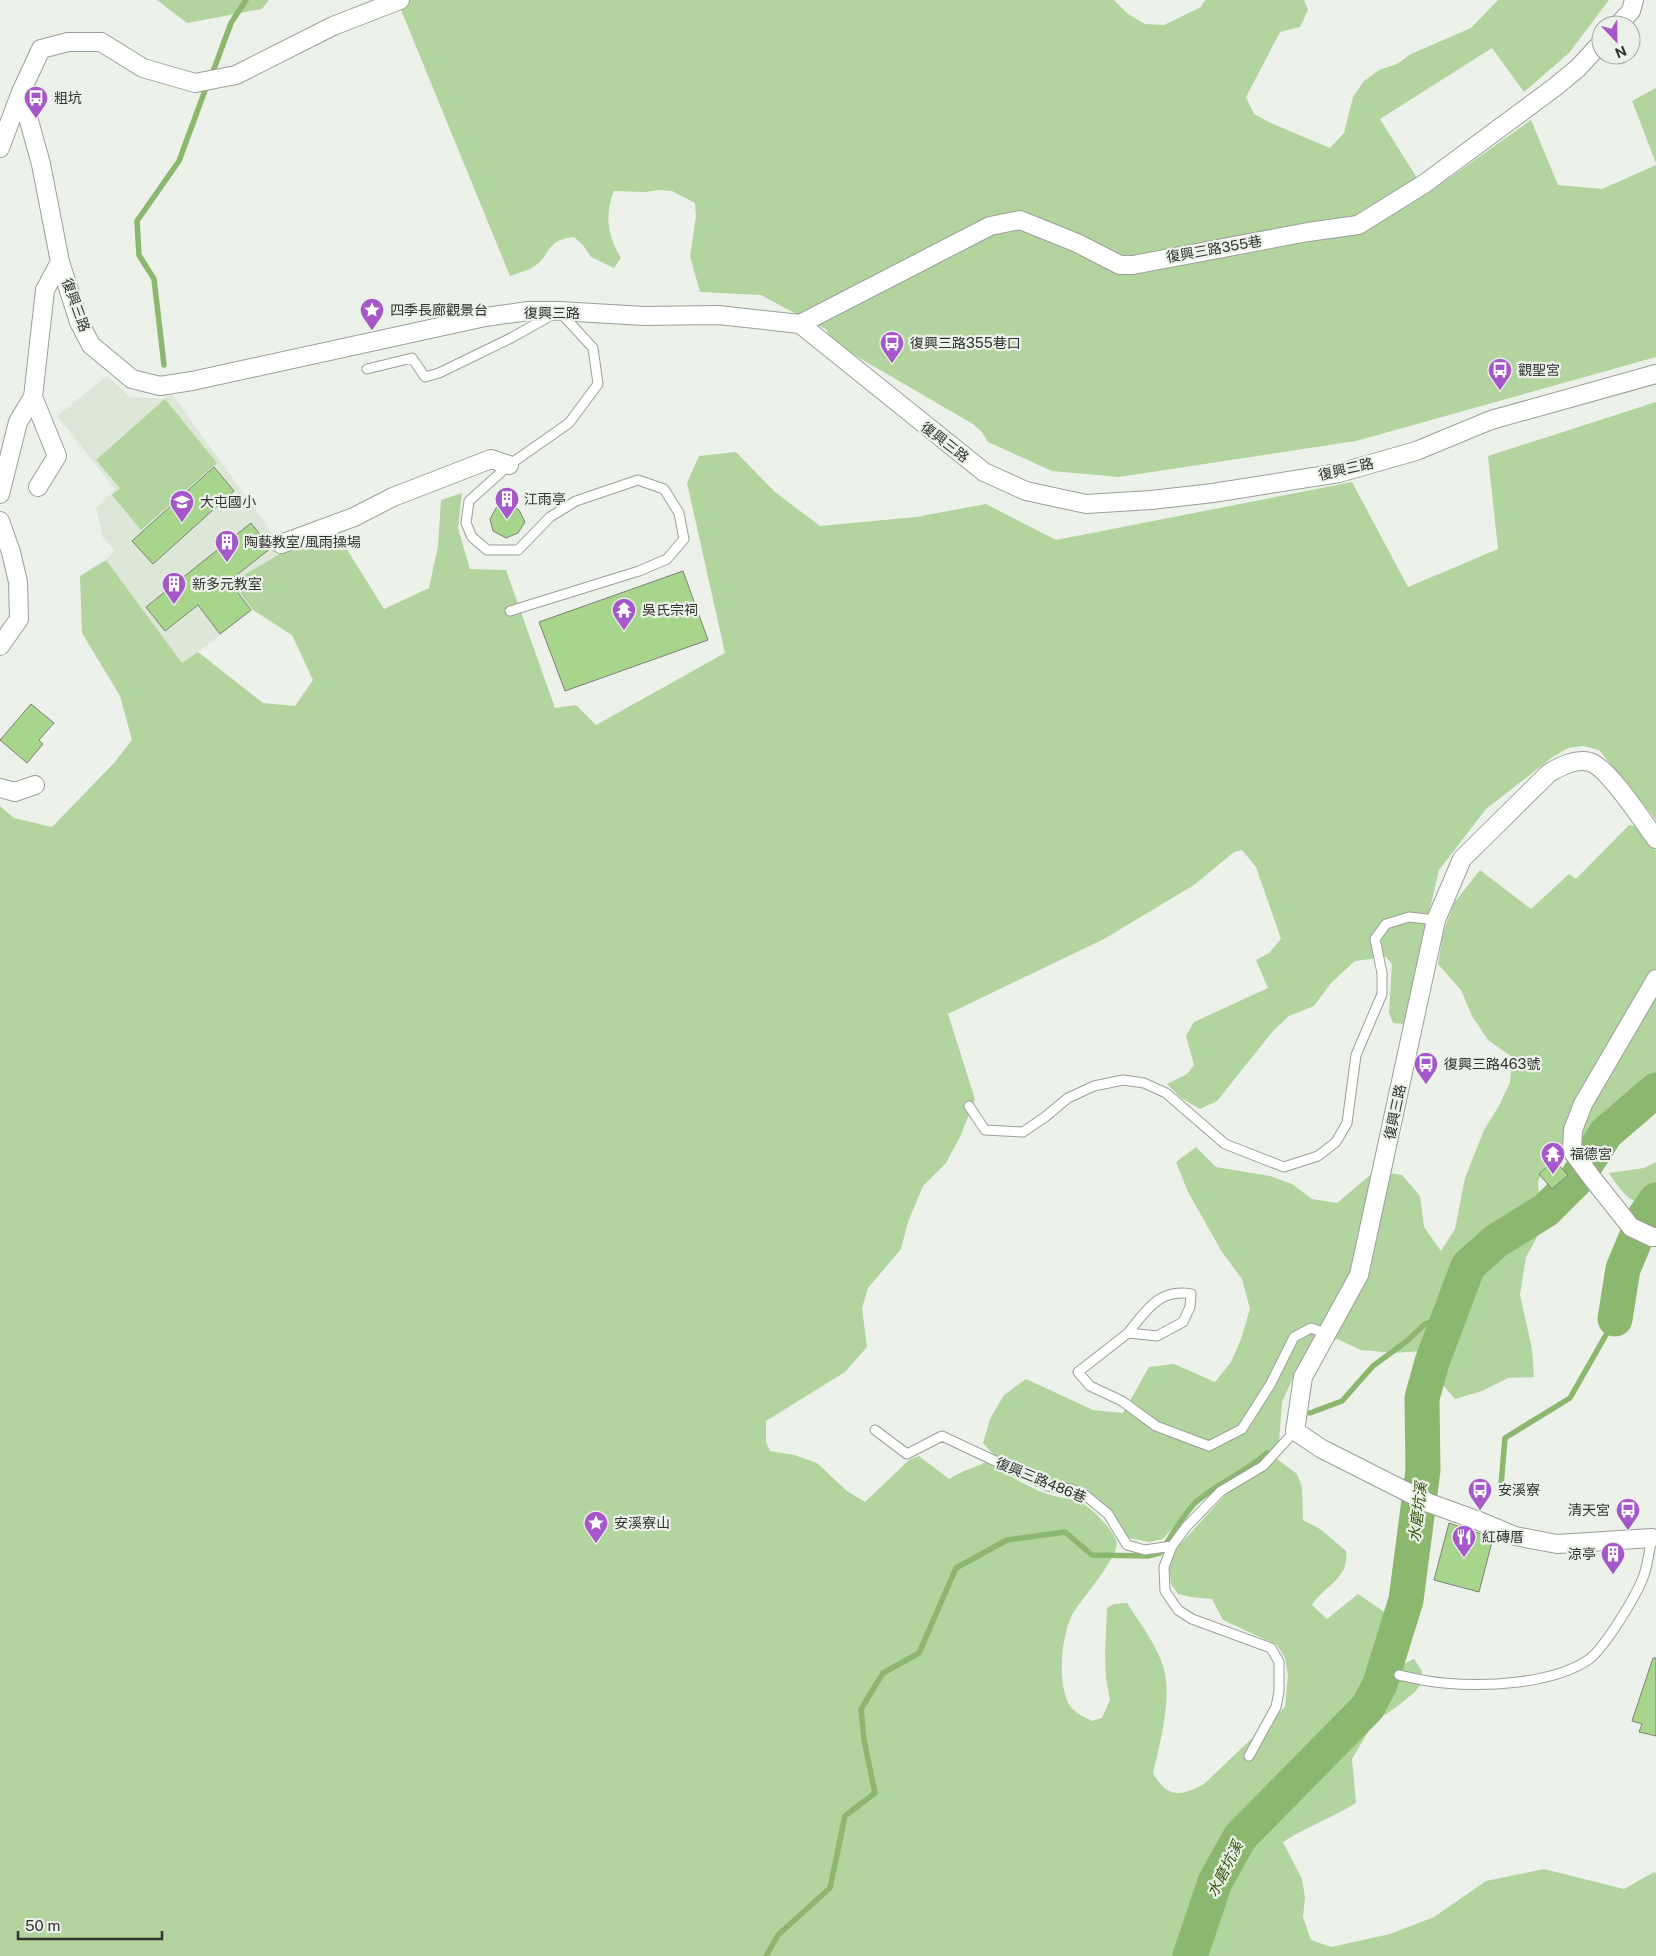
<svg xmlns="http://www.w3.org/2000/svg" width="1656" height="1956" font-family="'Public Sans','Noto Sans TC',sans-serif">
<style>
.built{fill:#dde7d8}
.green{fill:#b2d49f}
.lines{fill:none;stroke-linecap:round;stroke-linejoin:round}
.stream{stroke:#8bb76f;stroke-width:5.5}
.river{stroke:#8bb76f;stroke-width:35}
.building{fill:#a8d58c;stroke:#7c8179}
.service-casing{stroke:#9aa097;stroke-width:11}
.minor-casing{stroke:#9aa097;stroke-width:20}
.service{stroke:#fff;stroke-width:9}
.minor{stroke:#fff;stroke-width:18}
.labels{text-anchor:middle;stroke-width:4.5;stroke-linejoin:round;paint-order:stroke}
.poi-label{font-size:14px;fill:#30322f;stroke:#ecf2e9;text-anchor:start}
.street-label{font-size:14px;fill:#30322f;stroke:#ecf2e9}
.water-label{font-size:15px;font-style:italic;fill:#2a5202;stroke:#ecf2e9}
</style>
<rect width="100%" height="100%" fill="#ecf2e9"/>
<path class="built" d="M107 376 130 397 163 399 172 394 285 551 233 582 253 610 182 664 106 560 115 550 103 538 96 508 115 489 57 416Z"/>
<path class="green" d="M157 0H269L262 9 187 23Z
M397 0H1114L1128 14 1145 24 1164 25 1201 7 1205 0H1304L1308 10 1300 27 1280 32 1246 97 1254 114 1273 124 1330 148 1344 133 1353 97 1364 81 1379 70 1397 64 1411 54 1471 28 1498 0H1609L1569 53 1524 92 1492 48 1380 119 1427 194 1531 120 1558 185 1602 189 1656 165V357L1356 441 1119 477 1052 471 988 442 982 432 973 424 832 342 826 329 811 322 761 295 700 292 690 256 696 216 695 203 672 191 658 190 646 192 614 191C604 215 608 237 621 258L614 268 591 257 583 245 574 237C544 240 552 256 533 267 527 271 517 273 510 276Z
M1656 88V163L1632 101Z
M165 399 217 463 141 530 112 495 120 488 96 460Z
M1656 402V820L1599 750 1583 746 1568 748 1554 756 1486 809 1439 870 1418 960 1405 1024 1393 1023 1389 1013 1392 964 1386 957 1355 961 1331 983 1314 1006 1289 1016 1273 1031 1217 1101 1200 1109 1181 1098 1167 1084 1187 1074 1194 1065 1186 1036 1194 1022 1268 988 1256 960 1269 953 1281 939 1256 867 1242 850 1234 852 1194 885 1104 939 948 1014 975 1099 961 1135 946 1163 923 1186 908 1222 901 1249 868 1288 862 1308 867 1347 845 1372 766 1421V1442L770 1451 794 1455 817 1463 847 1491 865 1502 909 1460 919 1456 949 1479 964 1471 987 1462C1006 1473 1027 1487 1047 1494 1057 1497 1067 1498 1077 1501 1090 1505 1111 1528 1116 1540 1123 1554 1078 1602 1071 1617 1061 1640 1057 1684 1070 1706 1075 1713 1085 1717 1092 1721L1102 1718 1110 1700 1106 1678 1105 1655 1107 1608 1114 1604 1127 1603C1140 1623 1156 1644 1163 1666 1173 1694 1160 1745 1153 1773 1167 1798 1180 1797 1204 1784L1285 1707 1288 1675 1285 1658 1277 1645 1223 1620 1212 1599 1191 1597 1178 1594 1171 1584 1169 1567 1176 1549 1225 1495 1277 1459 1297 1474 1302 1487 1303 1520 1320 1529 1346 1551C1350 1578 1324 1586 1312 1605L1327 1619 1358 1594 1386 1613 1368 1668 1371 1675 1376 1677 1414 1659 1422 1671 1421 1684 1415 1692 1395 1708 1374 1722 1352 1759 1356 1803C1332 1818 1306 1827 1283 1842L1302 1879 1305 1897 1303 1917 1311 1940 1331 1947 1390 1934 1434 1917 1486 1881 1544 1869 1624 1889 1654 1872 1656 1873V1956H0V806L14 818 52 827 114 763 132 740 120 696 82 633 80 576 106 560 182 663 198 652 263 703 295 706 313 680 292 635 253 610 232 582 285 551 335 530 384 609 429 588 438 546 441 500 462 493 458 528 470 569 506 570 555 708 576 705 596 725 725 653 687 483 699 456 736 452 775 492 820 526 916 517 986 504 1056 540 1352 482 1408 587 1498 549 1488 456Z
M1629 825 1636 826 1656 851V1105L1654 1110 1623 1133 1584 1146 1571 1135 1550 1157 1538 1181 1541 1230 1526 1257 1520 1295 1532 1349 1534 1377 1508 1378 1482 1391 1455 1399 1437 1378 1421 1351 1394 1353 1361 1350 1337 1339 1309 1353 1293 1378 1282 1402 1279 1442 1263 1460 1238 1476 1204 1493 1163 1539 1149 1542 1129 1538 1101 1504 1048 1482 995 1456 983 1443 990 1419 1004 1395 1026 1379 1093 1410 1123 1413 1149 1367 1174 1364 1215 1382 1231 1362 1241 1339 1250 1309 1242 1279 1222 1252 1188 1192 1176 1162 1196 1147 1216 1167 1270 1176 1292 1184 1312 1199 1337 1203 1375 1171 1402 1175 1420 1196 1424 1227 1441 1251 1455 1229 1465 1178 1484 1130 1500 1104 1510 1082 1512 1057 1488 1040 1472 1016 1461 990 1438 964 1443 933 1454 903 1480 870 1531 909 1569 874 1576 879Z
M1656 1162V1208C1629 1202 1624 1196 1609 1173L1644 1168Z"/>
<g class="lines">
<path class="stream" d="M211 77 231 23 246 0
M164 365 154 279 139 255 137 221 179 161 207 85
M1310 1413 1342 1401 1373 1366 1407 1341 1425 1324 1448 1317
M1501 1485 1505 1438 1570 1398 1615 1319
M766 1956 778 1935 830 1888 845 1816 875 1793 864 1740 861 1709 883 1673 919 1653 956 1568 1007 1540 1065 1532 1092 1555 1148 1556 1160 1553C1170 1539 1184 1513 1196 1502 1218 1483 1246 1472 1267 1453"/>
<path class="river" d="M1615 1319 1623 1269 1645 1216 1656 1200
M1190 1956 1215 1882 1240 1837 1368 1707 1380 1684 1406 1600 1423 1470 1422 1398 1432 1362 1468 1266 1496 1241 1546 1210 1575 1181 1606 1133 1656 1090"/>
</g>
<path class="building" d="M214 467 234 491 153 564 132 541Z
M507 503 519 510 525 522 518 533 506 538 493 531 490 519 496 508Z
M251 523 271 548 229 581 251 610 220 634 198 605 165 631 146 607Z
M683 571 708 640 565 691 539 622Z
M31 704 54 723 39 740 43 744 27 763 0 740Z
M1554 1160 1568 1175 1552 1189 1539 1174Z
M1449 1523 1493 1538 1479 1592 1434 1580Z
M1653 1658H1656V1736L1639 1732 1642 1724 1632 1721Z"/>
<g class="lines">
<defs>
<path id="service" d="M367 369 412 358 425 377 439 373 511 338 559 311 593 348 598 384 569 423 509 465 469 501 466 523 472 537 487 550H518L550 517 576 501 638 480 664 489 679 513 684 539 667 559 639 571 510 611
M969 1106 985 1130 1023 1132 1045 1117 1068 1098 1094 1086 1123 1080 1144 1083 1166 1093 1225 1144 1284 1167 1318 1156 1336 1142 1347 1123 1356 1055 1382 994V973L1375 939 1386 924 1409 917 1436 920
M1128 1333C1146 1311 1159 1288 1191 1294L1190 1307 1183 1322 1157 1336 1128 1333 1078 1372 1090 1386 1122 1401 1156 1426 1209 1446 1242 1429 1270 1385 1294 1337 1311 1328 1328 1334
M875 1430 907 1454 942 1436 1048 1486 1071 1489 1085 1495 1108 1514 1127 1545 1145 1550 1172 1546
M1399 1675C1413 1678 1429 1682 1444 1683 1486 1687 1552 1684 1588 1660 1604 1649 1637 1595 1644 1575 1648 1564 1649 1550 1652 1538
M1249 1756 1276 1707 1279 1691V1662L1271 1648 1192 1619 1178 1610 1165 1591 1164 1567 1172 1546 1186 1527 1221 1491 1263 1466 1295 1431"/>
<path id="minor" d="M1618 25 1631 11 1634 0
M21 92 41 164 60 262 79 322 91 345 132 379 160 386 192 381 485 317 528 311H559L644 316 718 315 800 324 984 472 1026 491 1086 504 1151 500 1213 493 1339 473 1416 451 1491 420 1656 374
M0 148 21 92 41 49 68 42H101L143 68 195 83 236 75 333 26 400 0
M800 324 990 226 1020 220 1077 243 1120 265H1133L1308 232 1358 225 1424 184 1555 87 1578 68 1601 43
M33 397 57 456 38 487
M0 494 18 422 33 397 45 290 60 262
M0 521 11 552 18 582 19 619 0 646
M281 544 354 517 393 497 491 459 509 465
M0 788 15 792 35 785
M1656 979 1583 1104 1573 1130 1572 1151 1592 1178 1631 1227 1652 1237H1656
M1652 1538 1557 1544 1515 1536 1479 1521 1429 1503 1322 1449 1295 1431 1303 1377 1359 1275 1436 920 1462 859 1549 773C1561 766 1576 758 1590 762 1609 768 1643 822 1656 839"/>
</defs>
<use href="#service" class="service-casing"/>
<use href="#minor" class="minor-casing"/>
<use href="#service" class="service"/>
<use href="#minor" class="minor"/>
</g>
<defs>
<symbol id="bus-pin" viewBox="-11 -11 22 30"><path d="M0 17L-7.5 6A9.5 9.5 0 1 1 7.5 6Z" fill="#a657c9" stroke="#ecf2e9"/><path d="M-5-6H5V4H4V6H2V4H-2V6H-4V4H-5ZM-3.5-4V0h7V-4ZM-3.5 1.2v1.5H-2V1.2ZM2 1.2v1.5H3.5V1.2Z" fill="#fff"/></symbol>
<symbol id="sight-pin" viewBox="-11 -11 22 30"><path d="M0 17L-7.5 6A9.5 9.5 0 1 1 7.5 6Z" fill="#a657c9" stroke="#ecf2e9"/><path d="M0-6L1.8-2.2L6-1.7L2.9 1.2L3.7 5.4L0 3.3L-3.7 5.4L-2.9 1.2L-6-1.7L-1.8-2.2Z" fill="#fff"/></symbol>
<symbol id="building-pin" viewBox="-11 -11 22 30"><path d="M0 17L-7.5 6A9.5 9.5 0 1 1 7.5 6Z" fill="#a657c9" stroke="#ecf2e9"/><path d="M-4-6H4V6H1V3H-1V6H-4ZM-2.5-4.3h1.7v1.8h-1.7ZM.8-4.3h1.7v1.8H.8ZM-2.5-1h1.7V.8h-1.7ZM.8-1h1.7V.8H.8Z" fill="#fff"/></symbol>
<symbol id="school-pin" viewBox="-11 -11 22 30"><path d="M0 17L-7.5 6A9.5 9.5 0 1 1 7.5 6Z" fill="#a657c9" stroke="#ecf2e9"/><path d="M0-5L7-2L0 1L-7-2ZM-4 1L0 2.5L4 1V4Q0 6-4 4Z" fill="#fff"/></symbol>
<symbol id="temple-pin" viewBox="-11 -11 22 30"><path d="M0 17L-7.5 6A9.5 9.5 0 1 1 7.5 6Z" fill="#a657c9" stroke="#ecf2e9"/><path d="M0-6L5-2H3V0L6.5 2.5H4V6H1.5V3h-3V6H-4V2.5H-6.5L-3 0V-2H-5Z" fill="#fff"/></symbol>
<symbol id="restaurant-pin" viewBox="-11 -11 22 30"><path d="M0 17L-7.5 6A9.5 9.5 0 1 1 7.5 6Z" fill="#a657c9" stroke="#ecf2e9"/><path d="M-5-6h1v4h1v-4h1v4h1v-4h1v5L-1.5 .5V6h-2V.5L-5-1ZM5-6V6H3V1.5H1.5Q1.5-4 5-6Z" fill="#fff"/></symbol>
</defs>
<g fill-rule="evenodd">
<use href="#bus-pin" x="22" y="84" width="28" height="38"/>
<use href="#sight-pin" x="358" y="296" width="28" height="38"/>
<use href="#bus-pin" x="878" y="329" width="28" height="38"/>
<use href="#bus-pin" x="1486" y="356" width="28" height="38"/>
<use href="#building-pin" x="493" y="485" width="28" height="38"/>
<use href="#school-pin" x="168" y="488" width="28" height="38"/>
<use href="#building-pin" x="213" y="528" width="28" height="38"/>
<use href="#building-pin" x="160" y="570" width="28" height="38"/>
<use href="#temple-pin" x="610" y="596" width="28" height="38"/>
<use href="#bus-pin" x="1412" y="1050" width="28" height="38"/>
<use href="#temple-pin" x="1539" y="1140" width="28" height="38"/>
<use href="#bus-pin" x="1466" y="1476" width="28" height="38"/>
<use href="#bus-pin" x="1614" y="1496" width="28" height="38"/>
<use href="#sight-pin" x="582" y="1509" width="28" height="38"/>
<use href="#restaurant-pin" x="1450" y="1523" width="28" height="38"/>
<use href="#building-pin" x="1599" y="1540" width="28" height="38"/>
</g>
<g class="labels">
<g class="poi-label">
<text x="54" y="103">粗坑</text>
<text x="390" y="315">四季長廊觀景台</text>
<text x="910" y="348">復興三路355巷口</text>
<text x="1518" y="375">觀聖宮</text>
<text x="524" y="504">江雨亭</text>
<text x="200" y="507">大屯國小</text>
<text x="244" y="547">陶藝教室/風雨操場</text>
<text x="192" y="589">新多元教室</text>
<text x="642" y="615">吳氏宗祠</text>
<text x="1444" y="1069">復興三路463號</text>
<text x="1570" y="1159">福德宮</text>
<text x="1498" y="1495">安溪寮</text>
<text x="1610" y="1515" text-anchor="end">清天宮</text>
<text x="614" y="1528">安溪寮山</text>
<text x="1482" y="1542">紅磚厝</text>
<text x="1596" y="1559" text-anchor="end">涼亭</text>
</g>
<g class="street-label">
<text transform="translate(1214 249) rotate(-10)" y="5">復興三路355巷</text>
<text transform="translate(76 305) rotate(70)" y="5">復興三路</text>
<text x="552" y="318">復興三路</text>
<text transform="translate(945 442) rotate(38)" y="5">復興三路</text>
<text transform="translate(1346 469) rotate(-13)" y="5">復興三路</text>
<text transform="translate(1395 1112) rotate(-78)" y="5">復興三路</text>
<text transform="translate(1041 1480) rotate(22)" y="5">復興三路486巷</text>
</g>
<g class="water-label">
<text transform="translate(1418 1512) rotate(-83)" y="5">水磨坑溪</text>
<text transform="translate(1225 1869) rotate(-63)" y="5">水磨坑溪</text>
</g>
</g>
<g transform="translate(1616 40) rotate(158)"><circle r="24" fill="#ecf2e9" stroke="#a1a59f"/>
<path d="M0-4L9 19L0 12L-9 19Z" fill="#a657c9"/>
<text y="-8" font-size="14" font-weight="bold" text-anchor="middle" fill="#30322f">N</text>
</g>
<path d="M18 1931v8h144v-8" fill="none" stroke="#30322f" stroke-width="2.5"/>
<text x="25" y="1931" font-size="15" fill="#30322f" stroke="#ecf2e9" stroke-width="4" paint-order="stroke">50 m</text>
</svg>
